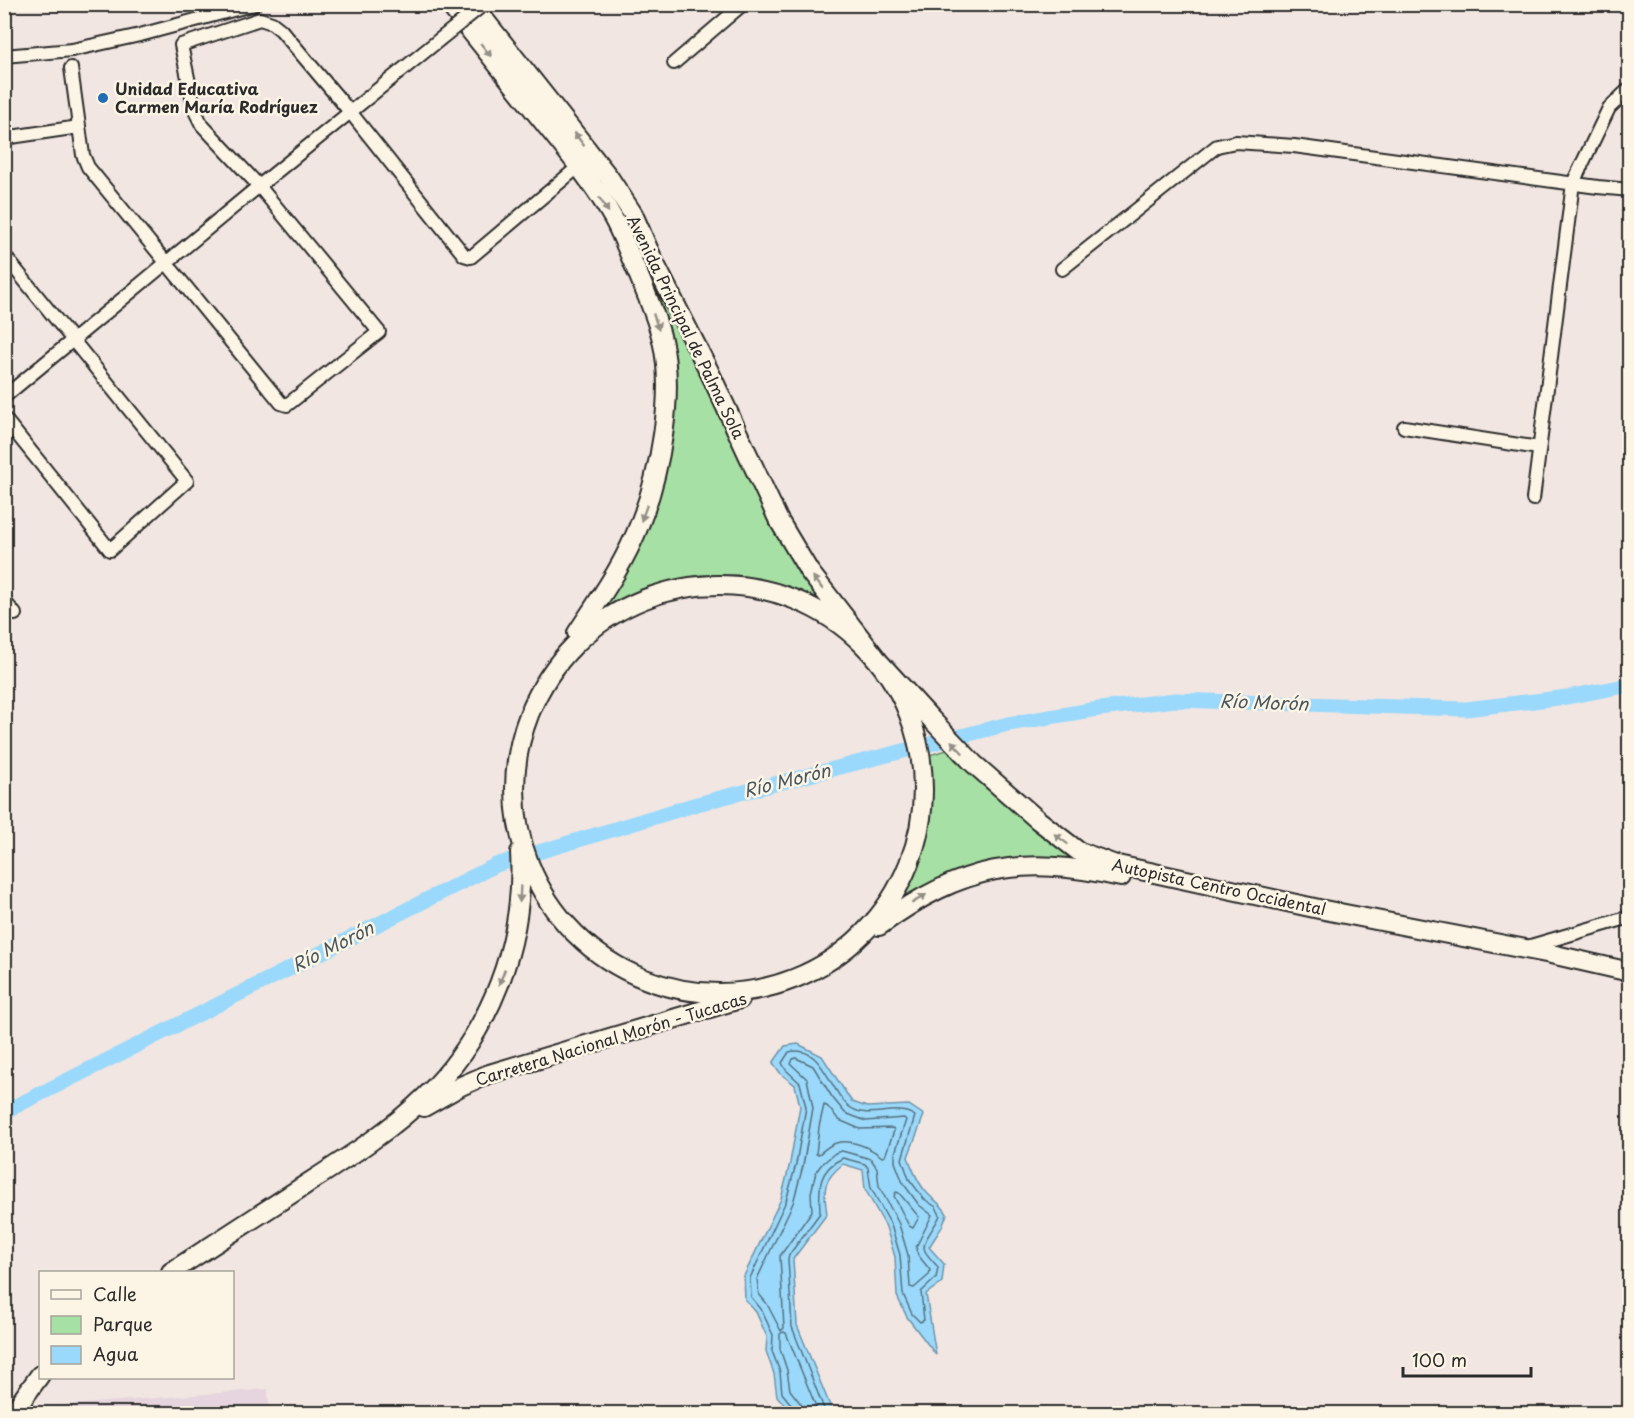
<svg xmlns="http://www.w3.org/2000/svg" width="1634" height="1418" font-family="'Playpen Sans',sans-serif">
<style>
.built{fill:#e6d4de}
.green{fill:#a6e0a4;stroke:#688668;stroke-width:1.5}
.water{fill:#9ad9fb;stroke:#6e93a8;stroke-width:1.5}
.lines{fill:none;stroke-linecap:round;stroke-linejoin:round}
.shore{stroke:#57717e;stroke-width:1.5}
.river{stroke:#9ad9fb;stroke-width:15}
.minor-casing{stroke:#2b2b2b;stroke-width:16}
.highway-casing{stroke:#2b2b2b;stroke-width:22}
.minor{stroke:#fcf5e5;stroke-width:12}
.highway{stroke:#fcf5e5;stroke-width:18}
.minor-bridge-casing{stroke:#2b2b2b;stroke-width:16;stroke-linecap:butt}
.minor-bridge{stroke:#fcf5e5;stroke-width:12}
.oneway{fill:#949088}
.poi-dot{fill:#1f6fb2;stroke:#fcf5e5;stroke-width:2}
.labels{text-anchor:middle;stroke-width:5;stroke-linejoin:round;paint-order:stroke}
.poi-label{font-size:16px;font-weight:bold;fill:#2b2b2b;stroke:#fcf5e5;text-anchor:start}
.street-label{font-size:16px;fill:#2b2b2b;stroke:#fcf5e5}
.water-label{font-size:18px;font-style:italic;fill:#47565f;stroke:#fcf5e5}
</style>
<rect width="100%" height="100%" fill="#f2e6e2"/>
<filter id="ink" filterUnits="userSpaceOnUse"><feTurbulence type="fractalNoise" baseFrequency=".0167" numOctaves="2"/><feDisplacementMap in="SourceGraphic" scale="12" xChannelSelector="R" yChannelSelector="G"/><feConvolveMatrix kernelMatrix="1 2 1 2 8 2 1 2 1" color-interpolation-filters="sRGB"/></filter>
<g filter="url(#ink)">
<path class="built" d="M268 1389 269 1413H49L55 1406Z"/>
<path class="green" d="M620 210 639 250 825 603 773 582 737 575H700L668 582 628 597 597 619 631 563 650 523 659 489 673 404 617 213Z
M947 750 955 760 1044 838 1078 860C1053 861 1027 859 1003 862 968 866 931 880 901 898L916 868 929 827V755Z"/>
<path class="water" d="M798 1044 822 1056 852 1102 867 1107 909 1105 924 1115 908 1157C913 1171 919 1186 930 1196 938 1203 942 1205 947 1214L942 1227 929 1247 944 1264 942 1282 926 1294 936 1355 907 1317 897 1296 895 1257 886 1227 865 1189 863 1170 843 1164C823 1180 823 1189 827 1214L793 1259 797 1325 833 1413H791L777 1396 774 1374 766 1351 767 1337 756 1312 745 1300 744 1276 781 1199 790 1163 800 1106 795 1085 781 1074 773 1063 785 1046Z"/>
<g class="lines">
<path class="shore" d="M796 1058 813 1066 832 1097 845 1113 866 1121 904 1118 906 1120 895 1153V1162L903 1183 919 1205 932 1215 916 1247 918 1255 930 1270 929 1275 914 1288 910 1287 908 1255 899 1224 879 1186 877 1168 871 1159 842 1151 835 1153 821 1165 816 1172 811 1193 812 1211 780 1256 784 1328 781 1331 767 1304 759 1294 757 1279 793 1203 803 1166 813 1108 807 1079 791 1064 793 1059Z
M824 1105 827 1106 839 1120 860 1129 893 1128 894 1131 885 1156 882 1157C871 1148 850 1138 836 1143 829 1145 824 1150 819 1154H816L819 1127Z
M896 1192 899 1193 919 1217 913 1228 909 1226 894 1196Z
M795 1414 794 1408 782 1393 780 1372 772 1351 773 1335 761 1309 751 1297 750 1278 786 1201 796 1164 806 1107 800 1083 786 1070 782 1063 789 1052C822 1044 829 1089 847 1105 867 1123 895 1102 915 1116L902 1159 909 1179 924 1199 936 1207 940 1215C937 1225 920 1242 925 1251 928 1257 934 1262 938 1267L936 1278 921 1292 924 1320 920 1322 912 1314 903 1294 900 1255 891 1225 871 1188 868 1168 865 1164 843 1158C817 1170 819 1189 820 1213L789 1255 788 1259 792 1327 826 1414
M803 1414 801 1404 790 1390 787 1370 780 1349V1334L783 1332 786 1333 819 1414"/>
<path class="river" d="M4 1112 496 865 697 804 1008 724 1091 710 1175 700 1466 709 1567 697 1630 685"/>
<defs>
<path id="minor" d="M4 56 72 50 140 35 255 4
M674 63 743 4
M71 68 83 155 88 167 281 403 287 405 379 332 259 186 202 125 195 111 181 45 260 19 272 23 281 30 351 113 464 255 471 257 578 167
M4 138 79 127
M4 255 187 481 110 550 4 418
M1062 269 1217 146 1236 142 1294 146 1598 187 1630 190
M4 397 259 186 439 40
M1404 427 1539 448
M1533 499 1573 183 1609 108 1630 88
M4 601 15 614
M1527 947 1630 917"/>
<path id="highway" d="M449 4C479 42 510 80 540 118 566 150 593 182 613 218 623 236 630 257 639 276 647 296 657 318 662 340 675 393 660 473 640 523 625 563 600 598 577 633
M472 4 568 125 608 176 633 214 653 260 709 371 778 519 809 571 880 663 932 720 974 764 1038 820 1078 851 1113 864 1319 909 1551 954 1630 972
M515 789a204 204 0 1 1 408 0a204 204 0 1 1-408 0Z
M879 926C963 865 1020 855 1121 877
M424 1107 461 1086 489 1074 740 999
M171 1272C215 1243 260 1214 305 1185 347 1158 390 1131 426 1096 491 1032 525 942 520 852
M12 1414 40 1375"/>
</defs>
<use href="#minor" class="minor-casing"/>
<use href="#highway" class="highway-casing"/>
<use href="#minor" class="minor"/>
<use href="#highway" class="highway"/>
<defs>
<path id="minor-bridge" d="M439 40 484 4"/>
</defs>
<use href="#minor-bridge" class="minor-bridge-casing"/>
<use href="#minor-bridge" class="minor-bridge"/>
</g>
<defs><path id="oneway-solid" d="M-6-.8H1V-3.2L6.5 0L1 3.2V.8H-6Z" transform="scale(1.5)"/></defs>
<g class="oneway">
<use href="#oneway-solid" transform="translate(486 50) rotate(51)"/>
<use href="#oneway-solid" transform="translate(579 139) rotate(-127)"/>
<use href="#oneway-solid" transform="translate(604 205) rotate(57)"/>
<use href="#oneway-solid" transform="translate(656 322) rotate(71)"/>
<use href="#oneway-solid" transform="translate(644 513) rotate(110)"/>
<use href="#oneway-solid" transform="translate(818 583) rotate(-127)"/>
<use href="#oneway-solid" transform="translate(957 747) rotate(-134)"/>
<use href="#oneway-solid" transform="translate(1061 839) rotate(-143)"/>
<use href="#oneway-solid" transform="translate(520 894) rotate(93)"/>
<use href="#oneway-solid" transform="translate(919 899) rotate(-31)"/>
<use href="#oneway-solid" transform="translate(502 977) rotate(111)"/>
</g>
</g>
<circle class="poi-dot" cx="103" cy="98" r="6"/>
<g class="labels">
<g class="poi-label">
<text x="115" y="95">Unidad Educativa<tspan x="115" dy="18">Carmen María Rodríguez</tspan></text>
</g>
<g class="street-label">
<text transform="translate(686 327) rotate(64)" y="6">Avenida Principal de Palma Sola</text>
<text transform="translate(1219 887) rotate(12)" y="6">Autopista Centro Occidental</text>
<text transform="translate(611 1039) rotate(-17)" y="6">Carretera Nacional Morón - Tucacas</text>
</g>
<g class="water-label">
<text transform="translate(1264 703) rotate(2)" y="6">Río Morón</text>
<text transform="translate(787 781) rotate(-14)" y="6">Río Morón</text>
<text transform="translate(333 947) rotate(-27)" y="6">Río Morón</text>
</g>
</g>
<rect width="1634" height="1418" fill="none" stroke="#fcf5e5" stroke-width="24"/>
<rect x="12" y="12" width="1610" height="1394" fill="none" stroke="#2b2b2b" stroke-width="2" filter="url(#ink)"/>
<rect x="39" y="1271" width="195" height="108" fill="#fcf5e5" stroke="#a8a49b" stroke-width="1.5"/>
<rect x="51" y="1290" width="30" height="9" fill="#fcf5e5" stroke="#a8a49b" stroke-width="1.5"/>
<text x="93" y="1301" font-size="18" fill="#2b2b2b">Calle</text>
<rect x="51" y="1316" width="30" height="18" fill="#a6e0a4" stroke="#a8a49b" stroke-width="1.5"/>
<text x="93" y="1331" font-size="18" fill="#2b2b2b">Parque</text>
<rect x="51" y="1346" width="30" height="18" fill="#9ad9fb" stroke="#a8a49b" stroke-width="1.5"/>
<text x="93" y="1361" font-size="18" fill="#2b2b2b">Agua</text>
<path d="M1403 1367v9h128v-9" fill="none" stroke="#2b2b2b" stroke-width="3"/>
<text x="1412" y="1367" font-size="18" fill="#2b2b2b" stroke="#fcf5e5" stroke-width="4.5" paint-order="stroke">100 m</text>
</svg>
